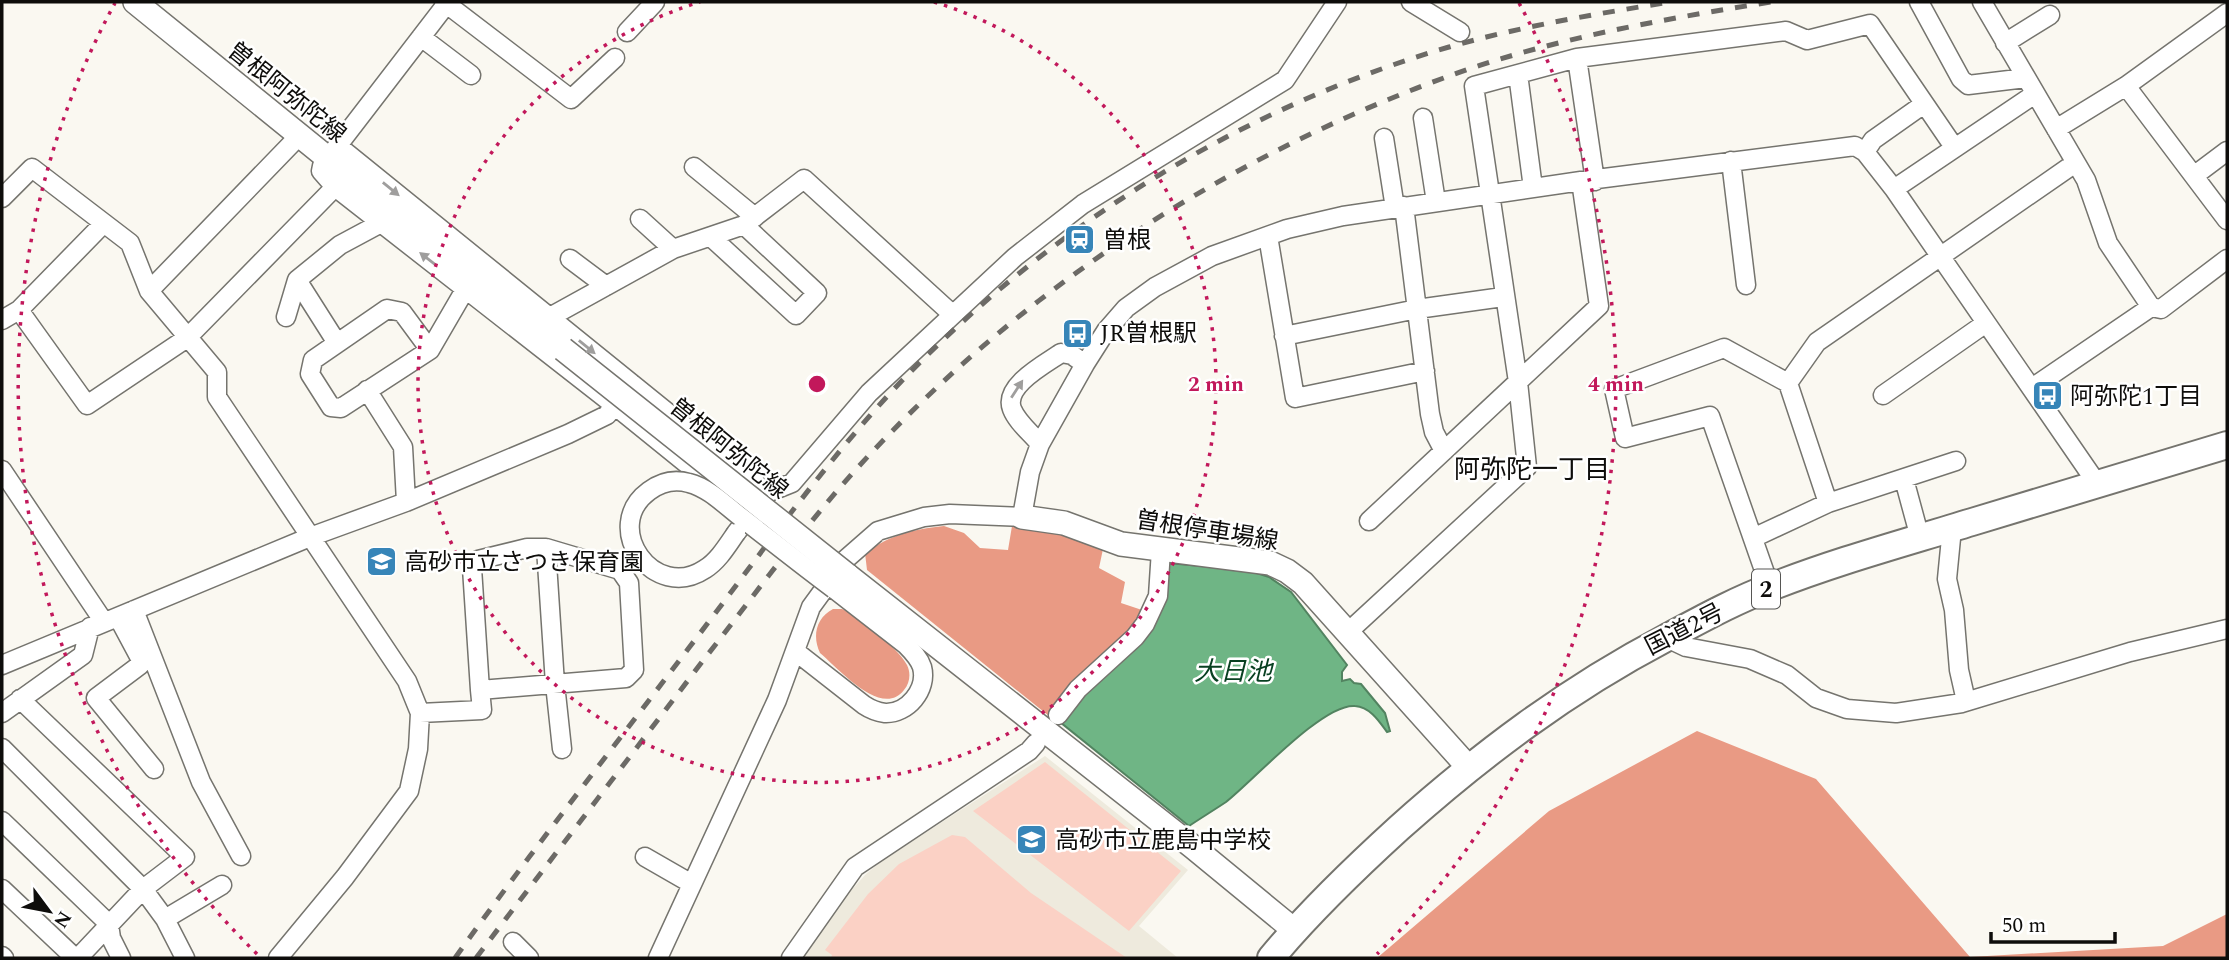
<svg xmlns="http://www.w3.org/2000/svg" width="2229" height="960" font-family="Spectral,'Noto Sans JP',serif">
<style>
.built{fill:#eeeadd}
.green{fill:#fbd1c5}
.forest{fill:#e99a84}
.water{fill:#6fb585;stroke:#528360;stroke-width:2}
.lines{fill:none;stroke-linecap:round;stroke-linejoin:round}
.minor-casing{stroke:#75746e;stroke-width:21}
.major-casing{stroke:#75746e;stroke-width:26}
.highway-casing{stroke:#75746e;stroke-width:30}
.minor{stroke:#fff;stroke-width:18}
.major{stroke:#fff;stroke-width:23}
.highway{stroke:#fff;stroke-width:26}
.rail{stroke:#6c6a66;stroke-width:5;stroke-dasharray:12 12;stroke-linecap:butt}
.minor-bridge-casing{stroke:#75746e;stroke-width:21;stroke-linecap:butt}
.major-bridge-casing{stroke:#75746e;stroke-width:26;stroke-linecap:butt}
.minor-bridge{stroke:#fff;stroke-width:18}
.major-bridge{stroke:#fff;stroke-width:23}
.oneway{fill:#9f9e9d}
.ring{fill:none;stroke:#c2185b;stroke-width:3.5;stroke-dasharray:3.5 7}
.labels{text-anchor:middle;stroke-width:5;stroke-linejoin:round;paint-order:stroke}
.shield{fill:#fff;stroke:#565654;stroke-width:2}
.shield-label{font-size:23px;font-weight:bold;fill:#0e0d0b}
.street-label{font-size:24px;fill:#0e0d0b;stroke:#fff}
.poi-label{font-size:24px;fill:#0e0d0b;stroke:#fff;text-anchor:start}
.neighbourhood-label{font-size:26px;fill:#0e0d0b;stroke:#fff}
.water-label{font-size:26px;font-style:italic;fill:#084021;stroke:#fff}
.centre{fill:#c2185b;stroke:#fff;stroke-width:3.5}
.ring-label{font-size:21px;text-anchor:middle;font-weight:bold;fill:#c2185b;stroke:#fff;stroke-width:5;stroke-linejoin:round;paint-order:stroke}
</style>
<rect width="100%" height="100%" fill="#faf8f1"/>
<path class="built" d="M1045 756 1188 870 1139 926 1178 958H802L847 895 866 874 883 860Z"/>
<path class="green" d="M1045 762 1181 871 1129 931 973 811Z
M952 835 965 837 1031 893 1127 958H831L832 955 825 950 868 894 899 864Z"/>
<path class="forest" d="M944 526 964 533 980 548 1008 550 1012 526 1073 536 1103 549 1099 568 1125 582 1121 603 1145 611C1116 649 1079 679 1049 716L867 570 865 553C893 534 910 530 944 526Z
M833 609H842L851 613C868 628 895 644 907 665 911 673 910 683 904 690 882 719 839 669 820 653 812 636 816 618 833 609Z
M1697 731 1816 779 1970 957 2163 946 2227 914V958H1377L1549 811Z"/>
<path class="water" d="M1167 563 1247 570 1269 577 1291 592 1347 665 1342 672V681L1350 679 1354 683 1361 684 1385 713 1390 731 1387 732C1379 721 1370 707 1355 706 1323 703 1253 781 1226 802 1214 810 1201 818 1189 826L1060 722 1092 684 1135 649 1151 627Z"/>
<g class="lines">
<defs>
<path id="minor" d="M444 2 571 99 615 58
M448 2 322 166 321 171 335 187 614 405 729 498
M1411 2 1460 32
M1919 2 1961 79 1968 85 2026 78
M1982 2 2086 180 2108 243 2151 307
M627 32 655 2
M421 37 471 75
M2005 43 2050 15
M1518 74 1533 188
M2126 86 2227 220
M1423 118 1436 202
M2056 129 2126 86 2227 13
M1384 138 1395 208
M338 146 767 493
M1865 152 1873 140 1924 104
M1731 161 1746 285
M694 167 755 217
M2195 175 2227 151
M1595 181 1577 58 1786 31 1807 40 1870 24 1954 147
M1894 189 2035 94
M2 198 32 168 130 243 149 291 217 372V397L407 681 420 713 418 749 409 791 345 877 278 958
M1404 206 1430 414 1434 432 1444 451
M640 219 673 249
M1268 236 1295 398 1425 371
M711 237 796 315 817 293 744 225
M570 259 606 286
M297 280 337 343
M149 291 299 136
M19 310 87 405 187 338 335 187
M286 317 297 280 340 245 381 223
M550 317 673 249 744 225 804 179 952 314
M2 320 19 310 104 223
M1284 336 1417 309 1503 297
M430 350 402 312 387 309 313 360 310 374 331 407 341 408 430 350 466 288
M2032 388 2151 307 2161 309 2227 259
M367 390 403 447 406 502
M1883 395 1986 323
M1040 444C1031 433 1017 422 1012 409 1003 386 1045 364 1061 353L1072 355 1085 364
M2 470 104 622
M1904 479 1920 538
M1369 521 1599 306 1581 181
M1952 528 1947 579 1954 610 1959 670 1966 701
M736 533 767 493 792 483 869 393 1015 257 1083 204 1285 80 1337 2
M1753 538 1828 503 1956 461 1828 503 1788 383
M546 548 555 684 562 749
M1766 576 1710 416 1625 438 1614 389 1724 348 1788 383 1817 342 2068 168
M134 610 201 782 241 856
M118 617 141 660 140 665 96 698 154 769
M1347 633 1527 467 1518 382 1474 86 1577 58
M1667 638 1686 647 1750 659 1787 675 1816 698 1847 709 1896 713 1962 703 2130 652 2227 629
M795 651 864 705C870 709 877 712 885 713 907 714 928 690 922 667 919 658 912 651 906 645L834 589
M2 665 310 537 406 502 568 434 607 415 631 383
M20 699 185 857 143 889 78 958
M2 713 83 655 90 627
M420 713 482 710 480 690 472 568 478 560 527 548H546L620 570 629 583 634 670 626 678 480 690
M1058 715 1078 689 1135 637 1145 624 1158 596 1161 550
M2 748 143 889 165 919 185 958
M2 821 109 924 111 938 121 958
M645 857 692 884
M2 889 75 958
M165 919 222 885
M513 942 529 958
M2 956 4 958
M658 958 777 700 811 607 846 559 878 531 924 517 950 514 1022 517 1030 472 1040 444 1085 364 1106 331 1126 308 1155 287 1212 256 1287 229 1343 216 1581 181 1855 146 1865 152 1894 189 2098 485
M791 958 855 867 1029 751 1036 743"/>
<path id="major" d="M135 2 563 349
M1022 517 1064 523 1121 544 1270 563 1287 571 1303 583 1469 768
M847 575 1193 847 1294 930"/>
<path id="highway" d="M1271 958C1310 911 1354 869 1399 828 1482 754 1567 690 1666 638 1700 620 1734 601 1771 587 1837 561 1904 543 1972 522 2057 497 2142 471 2227 445"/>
</defs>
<use href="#minor" class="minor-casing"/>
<use href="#major" class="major-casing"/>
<use href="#highway" class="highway-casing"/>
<use href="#minor" class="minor"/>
<use href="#major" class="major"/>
<use href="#highway" class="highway"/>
<path class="rail" d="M455 958C530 853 610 752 688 649 755 562 818 471 893 390 1044 230 1237 109 1449 47 1522 26 1596 14 1670 2
M476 958C552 858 629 758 705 658 760 588 813 514 874 450 1037 277 1244 147 1469 69 1567 36 1670 18 1771 2"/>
<defs>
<path id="minor-bridge" d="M736 533C727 546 718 561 705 569 654 603 600 527 649 491 661 482 675 479 689 483 709 488 726 506 742 518 773 542 803 566 834 589"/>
<path id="major-bridge" d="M563 349 847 575"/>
</defs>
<use href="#minor-bridge" class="minor-bridge-casing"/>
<use href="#major-bridge" class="major-bridge-casing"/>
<use href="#minor-bridge" class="minor-bridge"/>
<use href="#major-bridge" class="major-bridge"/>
</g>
<defs><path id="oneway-solid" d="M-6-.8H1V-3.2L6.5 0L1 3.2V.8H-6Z" transform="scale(1.75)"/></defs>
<g class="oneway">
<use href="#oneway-solid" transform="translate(391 189) rotate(39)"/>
<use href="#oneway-solid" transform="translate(428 259) rotate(-142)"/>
<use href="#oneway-solid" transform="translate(587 347) rotate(39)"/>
<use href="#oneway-solid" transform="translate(1017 389) rotate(-57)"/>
</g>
<g class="ring">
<path d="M934 2A399 399 0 1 1 700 2"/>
<path d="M257 954A799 799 0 0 1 115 3M1519 3A799 799 0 0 1 1377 954"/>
</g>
<defs>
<symbol id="station-square" viewBox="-11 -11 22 22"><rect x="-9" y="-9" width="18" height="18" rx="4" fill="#3785b8" stroke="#fff"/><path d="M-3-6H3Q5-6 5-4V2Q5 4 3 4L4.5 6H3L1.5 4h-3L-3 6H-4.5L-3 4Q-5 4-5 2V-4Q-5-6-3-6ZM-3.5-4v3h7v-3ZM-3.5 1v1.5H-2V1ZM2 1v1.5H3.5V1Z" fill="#fff"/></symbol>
<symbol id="bus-square" viewBox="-11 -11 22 22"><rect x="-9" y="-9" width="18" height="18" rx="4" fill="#3785b8" stroke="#fff"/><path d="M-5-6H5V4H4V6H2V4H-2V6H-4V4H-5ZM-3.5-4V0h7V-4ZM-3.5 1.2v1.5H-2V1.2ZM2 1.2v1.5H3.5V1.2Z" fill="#fff"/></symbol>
<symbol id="school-square" viewBox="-11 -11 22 22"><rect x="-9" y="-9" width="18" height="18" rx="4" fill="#3785b8" stroke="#fff"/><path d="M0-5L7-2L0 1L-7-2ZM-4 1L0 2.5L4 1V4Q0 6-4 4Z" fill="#fff"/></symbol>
</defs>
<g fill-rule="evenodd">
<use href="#station-square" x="1062" y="222" width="35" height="35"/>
<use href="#bus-square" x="1060" y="316" width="35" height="35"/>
<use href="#bus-square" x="2030" y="378" width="35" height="35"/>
<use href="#school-square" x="364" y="544" width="35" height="35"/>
<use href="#school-square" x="1014" y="822" width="35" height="35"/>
</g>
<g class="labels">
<rect class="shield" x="1752" y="569.5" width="28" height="39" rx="5"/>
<g class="shield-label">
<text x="1766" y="597">2</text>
</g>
<g class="street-label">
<text transform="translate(287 92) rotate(39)" y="8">曽根阿弥陀線</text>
<text transform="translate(729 448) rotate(39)" y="8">曽根阿弥陀線</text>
<text transform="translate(1207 530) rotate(9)" y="8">曽根停車場線</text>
<text transform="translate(1684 629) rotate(-27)" y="8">国道2号</text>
</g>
<g class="poi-label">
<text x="1103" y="248">曽根</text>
<text x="1100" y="341">JR曽根駅</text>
<text x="2070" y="404">阿弥陀1丁目</text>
<text x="404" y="570">高砂市立さつき保育園</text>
<text x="1055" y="848">高砂市立鹿島中学校</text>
</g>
<g class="neighbourhood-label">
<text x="1532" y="478">阿弥陀一丁目</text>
</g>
<g class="water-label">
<text x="1233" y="680">大日池</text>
</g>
</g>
<circle cx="817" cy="384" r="10" class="centre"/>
<g class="ring-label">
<text x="1216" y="391">2 min</text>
<text x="1616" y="391">4 min</text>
</g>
<rect width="2229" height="960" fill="none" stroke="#0e0d0b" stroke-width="7"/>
<g transform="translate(49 911) rotate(122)" stroke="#ffffff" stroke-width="5" paint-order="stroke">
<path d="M0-5L12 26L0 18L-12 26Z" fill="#0e0d0b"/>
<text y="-10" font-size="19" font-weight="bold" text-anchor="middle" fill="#0e0d0b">N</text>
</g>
<path d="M1991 932v10h124v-10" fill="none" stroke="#0e0d0b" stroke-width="3.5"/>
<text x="2002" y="932" font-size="21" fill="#0e0d0b" stroke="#ffffff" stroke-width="5" paint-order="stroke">50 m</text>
</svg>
